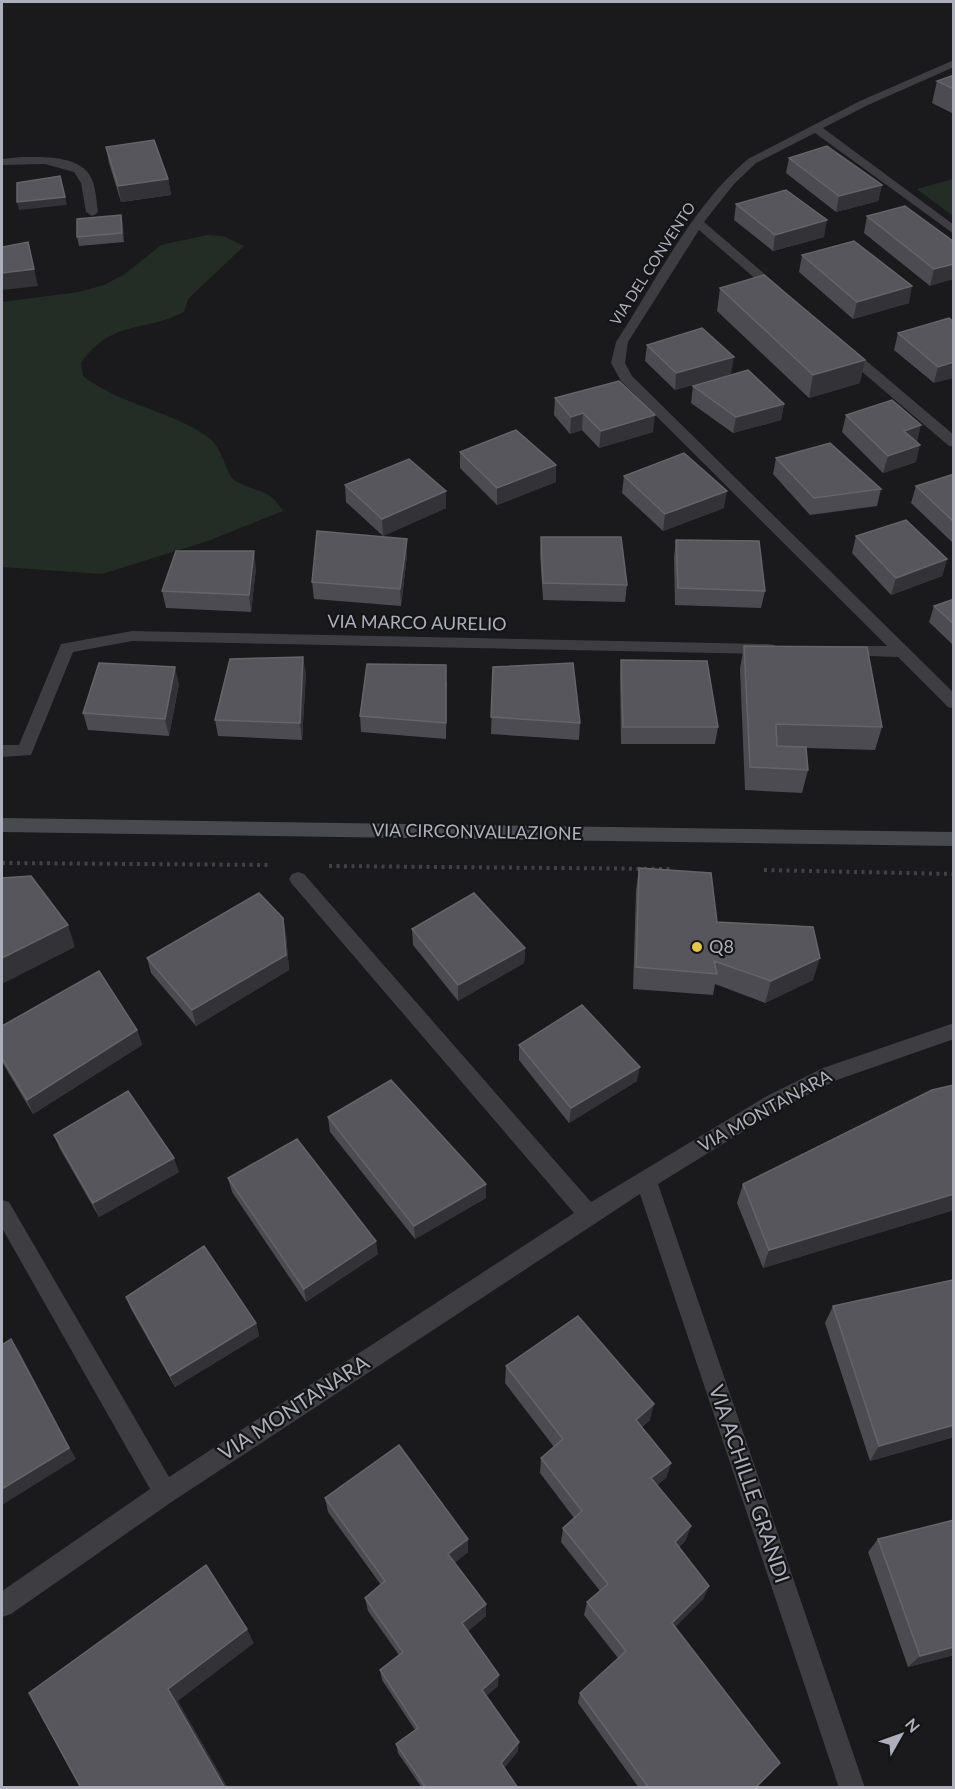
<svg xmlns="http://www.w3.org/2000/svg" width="955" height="1789" font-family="Lato,sans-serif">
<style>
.green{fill:#242c26}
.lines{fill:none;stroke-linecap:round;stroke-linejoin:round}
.path{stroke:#414247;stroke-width:4;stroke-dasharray:3 4.5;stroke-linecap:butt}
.service{fill:#3d3d42;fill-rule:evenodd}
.minor{fill:#3d3d42;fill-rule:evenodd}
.secondary{fill:#494a50;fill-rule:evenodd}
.wall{fill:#4b4b51}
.shaded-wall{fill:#333337}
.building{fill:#56565c;stroke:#64646b;stroke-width:1.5}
.poi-dot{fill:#e4c64a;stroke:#151517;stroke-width:2}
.labels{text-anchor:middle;stroke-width:4.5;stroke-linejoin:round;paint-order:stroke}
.far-street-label{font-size:15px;fill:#adafba;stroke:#151517}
.street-label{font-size:18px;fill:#adafba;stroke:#151517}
.poi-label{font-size:18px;fill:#adafba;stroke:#151517;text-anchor:start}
.near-street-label{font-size:21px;fill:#adafba;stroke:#151517}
</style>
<rect width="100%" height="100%" fill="#1a1a1c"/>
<path class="green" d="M953 179V216L917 189Z
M207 235 223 236 244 246 188 299 184 312C143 333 112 319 81 363L83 376C120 405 170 410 208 437 226 451 224 475 237 482 258 493 269 488 283 511L208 541 102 574 2 567V302L79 292 104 285 125 274 161 245Z"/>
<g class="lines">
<path class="path" d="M2 863 271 865
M329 866 670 869
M764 870 954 874"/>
<path class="service" d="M21 157C41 157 76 155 89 174 96 184 96 200 98 212L96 214 92 216 86 212 81 183 74 172 45 164 2 165V159Z"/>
<path class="minor" d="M954 60V67L868 105 823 128 954 225V234L815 133 756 163 734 184 704 222 781 288 783 291 781 294H773L699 230 628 342 625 363 632 376 954 693V709L948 707 898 657 838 655 836 651 838 647 844 646H887L621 381 611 363 616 342C656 281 692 206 748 159L860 101Z
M845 346 850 347 954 435V447L949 446 840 353 839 350 840 347Z
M132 631 768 644 774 645 776 649 774 653 768 654 132 641 73 652 31 755 2 757V745H19L61 644Z
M298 872 304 874 591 1202 767 1096 823 1068 954 1023V1039L837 1080 781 1108 658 1184 865 1788H839L640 1194 173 1501 11 1614 2 1617V1591L150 1489 2 1228V1200L9 1202 169 1477 574 1213 292 884 289 879 292 874Z"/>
<path class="secondary" d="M2 818 954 832V846L2 832Z"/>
</g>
<path class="wall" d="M954 75V114L932 103 937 81Z
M106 147 168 179 171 195 121 202 109 163Z
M789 158 882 185 878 201 836 212 786 173Z
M736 204 824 237 773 251 734 220Z
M121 215 124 242 79 246 77 237Z
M867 216 954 242 930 286 864 233Z
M802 255 909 303 853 319 799 272Z
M720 288 860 383 809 398 717 311Z
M954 322 934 383 894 350 898 333Z
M647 345 731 374 675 390 645 361Z
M693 386 784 404 781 420 733 433 691 403Z
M555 398 653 432 599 448 582 430 570 434 554 415Z
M846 415 917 442 916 462 883 473 842 432Z
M460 452 556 465V482L497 505 460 468Z
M776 458 881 489 877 506 810 515 773 474Z
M954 474V543H953L911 503 916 486Z
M624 476 724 508 663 531 622 493Z
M345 485 446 491V508L383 536 346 502Z
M856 536 947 559 942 576 891 595 852 553Z
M541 537 627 585 625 602 543 600 540 554Z
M407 539V555L401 606 314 599 312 582Z
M676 540 765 591 761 608 675 605 674 557Z
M256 568 251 612 166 608 162 591Z
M954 599V646L929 622 934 606Z
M744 646 882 727 875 750 806 748 808 770 802 793 745 790 740 669Z
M621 660 718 727 715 744H621L620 677Z
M493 667 580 723 579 740 491 734Z
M306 673 302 740 218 736 215 720Z
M447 682 446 739 361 732 360 716Z
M179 684 169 736 88 730 83 713Z
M639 868 717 922 813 980 765 1003 715 984 713 995 633 989 636 891Z
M412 929 525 948 524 963 458 1001 413 945Z
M286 934 289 970 196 1026 151 973 147 958Z
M2 1026 137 1030 142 1045 33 1114 2 1062Z
M519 1045 637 1081 569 1123 519 1060Z
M954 1085V1210L763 1268 737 1203 743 1184Z
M328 1117 486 1198 415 1239 330 1132Z
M54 1135 179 1172 99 1217 60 1149Z
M228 1178 378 1254 306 1302 232 1192Z
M954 1281V1437L870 1461 825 1323 833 1306Z
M126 1297 256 1323 259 1336 175 1387 131 1309Z
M506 1366 650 1420 642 1427 671 1463 666 1478 657 1485 686 1540 679 1547 709 1586 703 1599 675 1627 772 1772 756 1788H639L578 1703 580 1693 618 1658 584 1615 587 1602 600 1591 561 1542 563 1528 574 1518 540 1473 541 1458 554 1447 505 1383Z
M325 1498 468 1539V1552L454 1563 486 1604V1616L468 1631 498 1686 486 1696 518 1751 504 1768 518 1788H422L398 1753 396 1744 415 1730 382 1680 380 1670 399 1655 368 1611 365 1598 381 1585 328 1512Z
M954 1520V1655L908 1667 868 1552 878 1539Z"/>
<path class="shaded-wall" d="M168 179 171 195 121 202 118 186Z
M882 185 878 201 836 212 839 196Z
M65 197 67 205 19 210 17 202Z
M121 215 123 224 124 242 122 233Z
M827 220 824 237 773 251 775 235Z
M28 242 38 286 2 290V273Z
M954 264V279L930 286 934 269Z
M912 286 909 303 853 319 857 302Z
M734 357 731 374 675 390 676 373Z
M865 360 860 383 809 398 813 375Z
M954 362V378L934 383 938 367Z
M784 404 781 420 733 433 736 417Z
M583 413 582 430 570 434 571 417Z
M655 415 653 432 599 448 601 431Z
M921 425 917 442 904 431Z
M920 445 916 462 883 473 888 456Z
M556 465V482L497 505V488Z
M446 491V508L383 536 382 519Z
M727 491 724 508 663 531 665 514Z
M407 539V555L401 606 400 589Z
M254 551 256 568 251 612 249 595Z
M947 559 942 576 891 595 896 578Z
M303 657 306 673 302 740 300 723Z
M175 667 179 684 169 736 165 719Z
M283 918 286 934 289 970 196 1026 192 1010Z
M68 925 75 947 2 984V958Z
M525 948 524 963 458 1001V985Z
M820 958 813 980 765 1003 771 981Z
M137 1030 142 1045 33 1114 27 1100Z
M640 1067 637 1081 569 1123 571 1108Z
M174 1158 179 1172 99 1217 93 1203Z
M486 1184V1198L415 1239 414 1226Z
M954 1194V1210L763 1268 769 1250Z
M376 1241 378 1254 306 1302 304 1289Z
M256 1323 259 1336 175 1387 170 1376Z
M11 1339 19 1351 76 1459 2 1505V1489Z
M654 1404 650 1420 632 1435 636 1420Z
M954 1425V1437L870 1461 879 1446Z
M671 1463 666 1478 647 1493 651 1478Z
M691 1526 686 1540 670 1555 675 1542Z
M468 1539V1552L449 1567 448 1554Z
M709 1586 703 1599 667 1634 672 1623Z
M486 1604V1616L463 1635 462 1623Z
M247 1629 254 1643 178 1701 228 1788H225L168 1689Z
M954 1647V1655L908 1667 920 1656Z
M499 1675 498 1686 482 1700V1690Z
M519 1742 518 1751 501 1772V1763Z"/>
<path class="building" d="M954 75V89L937 81Z
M154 140 168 179 118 186 106 147Z
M827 146 882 185 839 196 789 158Z
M60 176 65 197 17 202V183Z
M786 190 827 220 775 235 736 204Z
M905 206 954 242V264L934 269 867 216Z
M121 215 122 233 77 237V219Z
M854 241 912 286 857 302 802 255Z
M28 242 34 269 2 273V247Z
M764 275 865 360 813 375 720 288Z
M949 318 954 322V362L938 367 898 333Z
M702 328 734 357 676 373 647 345Z
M748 370 784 404 736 417 693 386Z
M619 381 655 415 601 431 583 413 571 417 555 398Z
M892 400 921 425 904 431 920 445 888 456 846 415Z
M516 430 556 465 497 488 460 452Z
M830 443 881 489 814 498 776 458Z
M684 453 727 491 665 514 624 476Z
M409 459 446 491 382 519 345 485Z
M954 474V522L916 486Z
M906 520 947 559 896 578 856 536Z
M317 531 407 539 400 589 312 582Z
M541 537H621L627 585 543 583Z
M676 540 759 541 765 591 678 588Z
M176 551H254L249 595 162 591Z
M954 599V624L934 606Z
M744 646 867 647 882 727 776 724 777 746 806 747 808 770 750 767Z
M303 657 300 723 215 720 230 659Z
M621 660 707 661 718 727H623Z
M99 663 175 667 165 719 83 713Z
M573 663 580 723 491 717 493 667Z
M367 664 446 665V723L360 716Z
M639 868 711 873 717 922 813 927 820 958 771 981 714 961 717 974 636 967Z
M31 876 68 925 2 958V878Z
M259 893 283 918 286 955 192 1010 147 958Z
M474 893 525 948 458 985 412 929Z
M99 971 137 1030 27 1100 2 1058V1026Z
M582 1005 640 1067 571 1108 519 1045Z
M391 1080 486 1184 414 1226 328 1117Z
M954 1085V1194L769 1250 743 1184 932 1090Z
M128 1091 174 1158 93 1203 54 1135Z
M297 1139 376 1241 304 1289 228 1178Z
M204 1246 256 1323 170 1376 126 1297Z
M953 1280 954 1425 879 1446 833 1306Z
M578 1316 654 1404 636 1420 671 1463 651 1478 691 1526 675 1542 709 1586 672 1623 780 1763 755 1788H649L580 1693 626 1651 587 1602 608 1584 563 1528 582 1511 541 1458 563 1439 506 1366Z
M11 1339 69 1448 2 1489V1345Z
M399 1445 468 1539 448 1554 486 1604 462 1623 499 1675 482 1690 519 1742 501 1763 518 1788H426L396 1744 418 1728 380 1670 403 1652 365 1598 385 1581 325 1498Z
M954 1520V1647L920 1656 878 1539Z
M206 1565 247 1629 168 1689 225 1788H81L29 1693Z"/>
<circle class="poi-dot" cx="697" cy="947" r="6"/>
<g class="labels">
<g class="far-street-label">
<text transform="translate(653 264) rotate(-57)" y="5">VIA DEL CONVENTO</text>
</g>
<g class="street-label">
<text transform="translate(417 623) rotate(1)" y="6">VIA MARCO AURELIO</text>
<text transform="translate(477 832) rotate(1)" y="6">VIA CIRCONVALLAZIONE</text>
<text transform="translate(765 1111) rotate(-29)" y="6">VIA MONTANARA</text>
</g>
<g class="poi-label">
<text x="709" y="953">Q8</text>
</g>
<g class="near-street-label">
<text transform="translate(294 1408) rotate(-33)" y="7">VIA MONTANARA</text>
<text transform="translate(749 1484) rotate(71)" y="7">VIA ACHILLE GRANDI</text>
</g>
</g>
<rect width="955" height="1789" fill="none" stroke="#adafba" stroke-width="6"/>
<g transform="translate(901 1735) rotate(50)" stroke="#151517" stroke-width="4.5" paint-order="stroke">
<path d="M0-4.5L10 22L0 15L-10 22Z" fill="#adafba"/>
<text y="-9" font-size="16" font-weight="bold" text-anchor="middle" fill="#adafba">N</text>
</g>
</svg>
